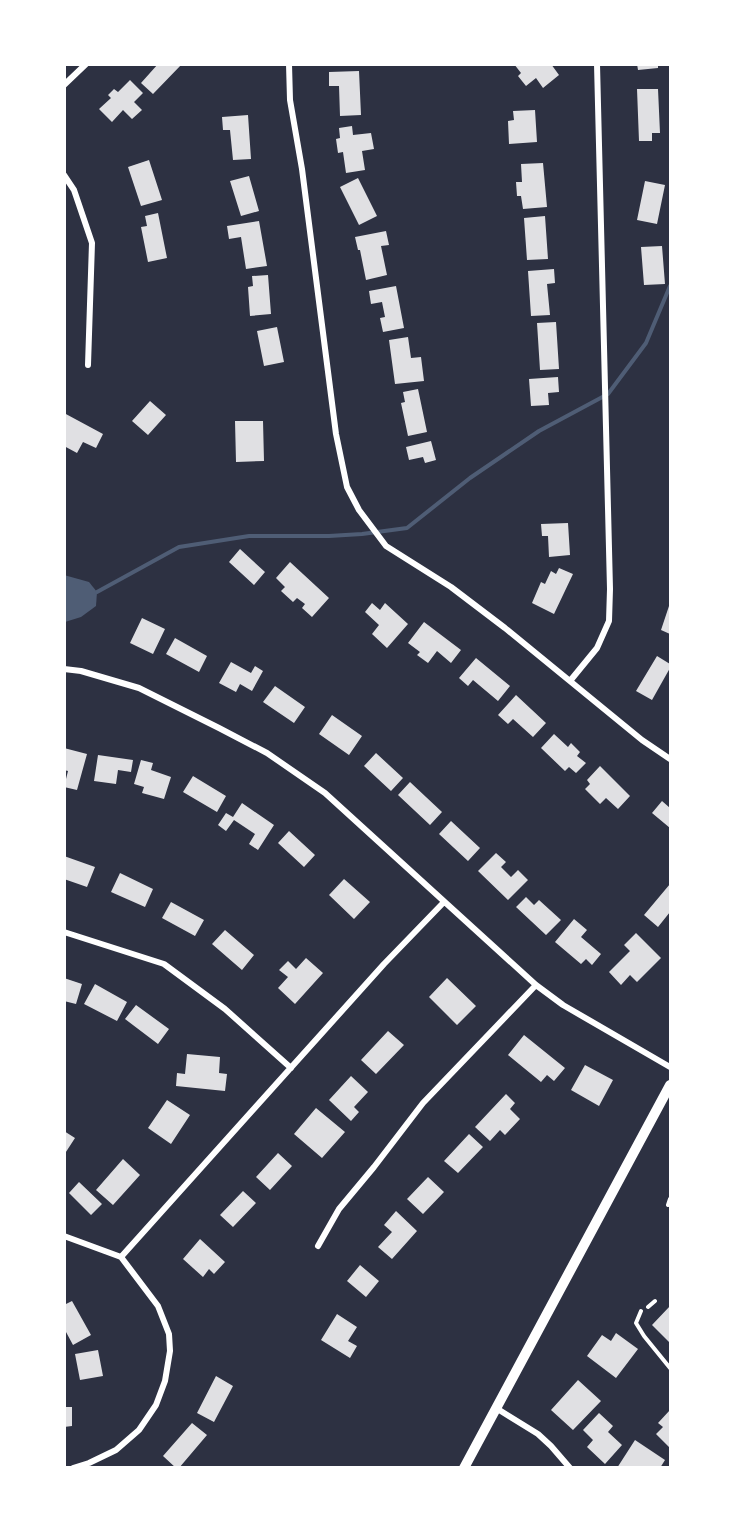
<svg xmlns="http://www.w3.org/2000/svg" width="735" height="1532" font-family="Signika,sans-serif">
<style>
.water{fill:#4f5d75}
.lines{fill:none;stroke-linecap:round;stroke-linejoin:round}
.stream{stroke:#4f5d75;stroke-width:4}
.building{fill:#e0e0e3}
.service{stroke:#fff;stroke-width:4}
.minor{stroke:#fff;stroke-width:6}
.primary{stroke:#fff;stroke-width:10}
</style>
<rect width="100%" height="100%" fill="#2d3142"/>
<path class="water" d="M64 575 89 582 97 592 96 606 81 617 65 622Z"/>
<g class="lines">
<path class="stream" d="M97 592 179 547 249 536H329L362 534 407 528 470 478 539 431 608 394 646 343 670 286"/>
</g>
<path class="building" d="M158 64H182L153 94 141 83Z
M514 64H551L559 75 543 88 536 78 526 86 518 76 521 73Z
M637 64H658V68L638 70Z
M359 71 361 115 340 116 339 86H329V72Z
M130 80 143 93 134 102 142 110 132 119 123 110 112 122 99 109 111 98 108 95 114 89 118 92Z
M637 89H658L660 133H652V141H639Z
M535 110 537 142 509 144 508 121 514 120 513 111Z
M248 115 251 159 233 160 230 130H223L222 117Z
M352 126 353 135 371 133 374 149 362 151 365 170 346 173 343 152 338 153 336 139 340 138 339 128Z
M149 160 162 200 141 206 128 167Z
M543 163 547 207 523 209 521 196H517L516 182H522L521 164Z
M249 176 259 211 241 216 230 181Z
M358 178 377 216 359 225 340 187Z
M645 181 665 185 657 224 637 220Z
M158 213 167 258 148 262 141 227 147 226 145 216Z
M545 216 548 259 527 260 524 218Z
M259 221 267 266 246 269 241 237 229 239 227 226Z
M386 231 389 245 381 246 387 275 366 280 360 250H358L355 237Z
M662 246 665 284 644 285 641 247Z
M554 269 555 283 547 284 550 315 531 316 528 271Z
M268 275 271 314 250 316 248 287 253 286 252 276Z
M396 286 404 328 383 332 380 318 385 317 382 302 371 304 369 291Z
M556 322 559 369 540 370 537 323Z
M277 327 284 362 264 366 257 331Z
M408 337 411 358 421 357 424 381 395 384 389 340Z
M558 377 559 392 548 393 549 405 531 406 529 379Z
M418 389 427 432 408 436 401 403 405 402 403 392Z
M150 401 166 415 148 435 132 421Z
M64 413 103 434 96 448 83 442 77 453 64 446Z
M235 421H263L264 461 236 462Z
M431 441 436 460 425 463 423 457 409 460 406 447Z
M568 523 570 555 549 557 548 536H542L541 524Z
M240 549 265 572 254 585 229 562Z
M290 562 329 598 312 617 302 608 305 604 297 598 293 602 281 591 285 587 276 578Z
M559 568 573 574 554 614 532 603 541 582 545 584 551 571 556 574Z
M372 603 380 610 385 603 408 624 387 648 372 634 379 625 365 612Z
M670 603V634L661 630Z
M142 618 165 629 153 654 130 643Z
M424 622 461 650 451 663 437 651 428 663 417 655 420 652 408 643Z
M175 638 207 656 199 672 166 654Z
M657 656 670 664V668L652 700 636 691Z
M476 658 510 686 498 701 473 680 468 686 459 678Z
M231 662 251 673 255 666 263 671 252 691 240 684 236 692 219 683Z
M275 686 305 707 294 723 263 702Z
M516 695 546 723 533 737 513 719 508 724 498 715Z
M332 715 362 736 349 755 319 734Z
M554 734 568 747 571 743 580 752 577 756 586 763 576 773 569 767 565 771 541 748Z
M64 748 87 754 77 790 64 787 68 771 64 770Z
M376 753 403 778 391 791 364 766Z
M98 755 133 760 131 772 118 770 116 784 94 781Z
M141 760 153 763 151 770 171 777 164 799 142 793 144 787 134 784Z
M600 766 630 796 618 809 606 798 600 804 585 789 590 784 587 780Z
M193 776 226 796 217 812 183 792Z
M410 782 442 812 430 825 398 795Z
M662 801 670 808V828L652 813Z
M242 803 274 825 258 850 249 844 255 834 234 820 226 831 218 825 226 813 233 817Z
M451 821 480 848 468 861 439 834Z
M289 831 315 855 304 867 278 843Z
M496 853 506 862 501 867 511 877 518 870 528 880 508 900 478 871Z
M64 856 95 867 87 887 64 879Z
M120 873 153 889 145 907 111 892Z
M344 879 370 902 354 919 329 895Z
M670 884V912L658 927 644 915Z
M526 897 534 905 539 900 561 920 546 935 516 907Z
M171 902 204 920 195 936 162 918Z
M574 919 587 930 581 937 601 954 592 965 586 959 581 964 555 942Z
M225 930 254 955 242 970 212 944Z
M636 933 661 958 637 982 630 975 621 985 609 972 630 951 624 945Z
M306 958 323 973 295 1004 278 988 288 977 279 970 288 961 296 969Z
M64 978 82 984 76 1004 64 1001Z
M447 978 476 1006 457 1025 429 997Z
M95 984 127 1002 117 1021 84 1004Z
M136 1005 169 1029 158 1044 125 1019Z
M388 1031 404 1045 376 1074 361 1060Z
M524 1035 565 1068 554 1081 547 1075 541 1082 508 1055Z
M187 1054 220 1057 219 1073 227 1074 225 1091 176 1086 177 1073 185 1074Z
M585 1065 613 1080 599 1106 571 1090Z
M351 1076 368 1092 354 1107 359 1112 351 1121 329 1100Z
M506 1094 515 1103 510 1109 520 1119 505 1135 500 1130 490 1141 475 1127Z
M167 1100 190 1115 171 1144 148 1128Z
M316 1108 345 1132 322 1158 294 1134Z
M64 1131 75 1138 64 1155Z
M469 1134 483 1147 458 1173 444 1161Z
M278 1153 292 1166 270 1190 256 1177Z
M123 1159 140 1175 113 1205 96 1190Z
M428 1177 444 1192 423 1214 407 1199Z
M79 1182 102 1204 91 1215 69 1193Z
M243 1191 256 1203 233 1227 220 1215Z
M396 1211 417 1231 392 1259 378 1247 392 1232 384 1225Z
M200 1239 225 1262 214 1274 209 1269 203 1277 183 1259Z
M360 1265 379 1281 366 1297 347 1281Z
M72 1301 91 1335 73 1345 66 1332H64V1305Z
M670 1306V1343L652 1325Z
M337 1314 357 1327 348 1341 357 1346 350 1358 321 1340Z
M616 1333 638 1349 616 1378 587 1356 602 1335 611 1341Z
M98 1350 103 1376 80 1380 75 1354Z
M216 1376 233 1386 214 1422 197 1413Z
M578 1380 601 1401 573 1430 551 1410Z
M64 1407H72V1426L64 1427Z
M670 1410V1448L656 1434 663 1427 658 1423Z
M599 1413 613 1426 608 1432 622 1445 605 1464 587 1447 593 1440 583 1430Z
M192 1423 207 1435 179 1468H176L163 1456Z
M635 1440 665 1460 660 1468H617Z"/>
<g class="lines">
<path class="service" d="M668 1205 670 1199
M648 1307 655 1301
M641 1311 636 1323 644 1336 670 1368"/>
<path class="minor" d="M289 64 290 100 302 169 336 434 347 487 359 510 386 546 451 587 505 628 642 740 670 759
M64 85 86 64
M64 175 74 190 92 243 88 365
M64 669 81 671 139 688 219 728 267 753 325 793 536 985 563 1005 670 1067
M570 681 597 648 609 621 610 589 597 64
M64 932 164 964 225 1009 291 1068
M64 1236 121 1257 158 1306 169 1334 170 1351 165 1381 156 1405 139 1430 116 1450 89 1463 73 1468
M318 1246 339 1209 374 1167 423 1103 536 985
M121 1257 384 964 444 902
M496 1408 538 1434 551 1446 570 1468"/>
<path class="primary" d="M464 1468 670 1085"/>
</g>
<rect width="735" height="1532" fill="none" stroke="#ffffff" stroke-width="132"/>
</svg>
